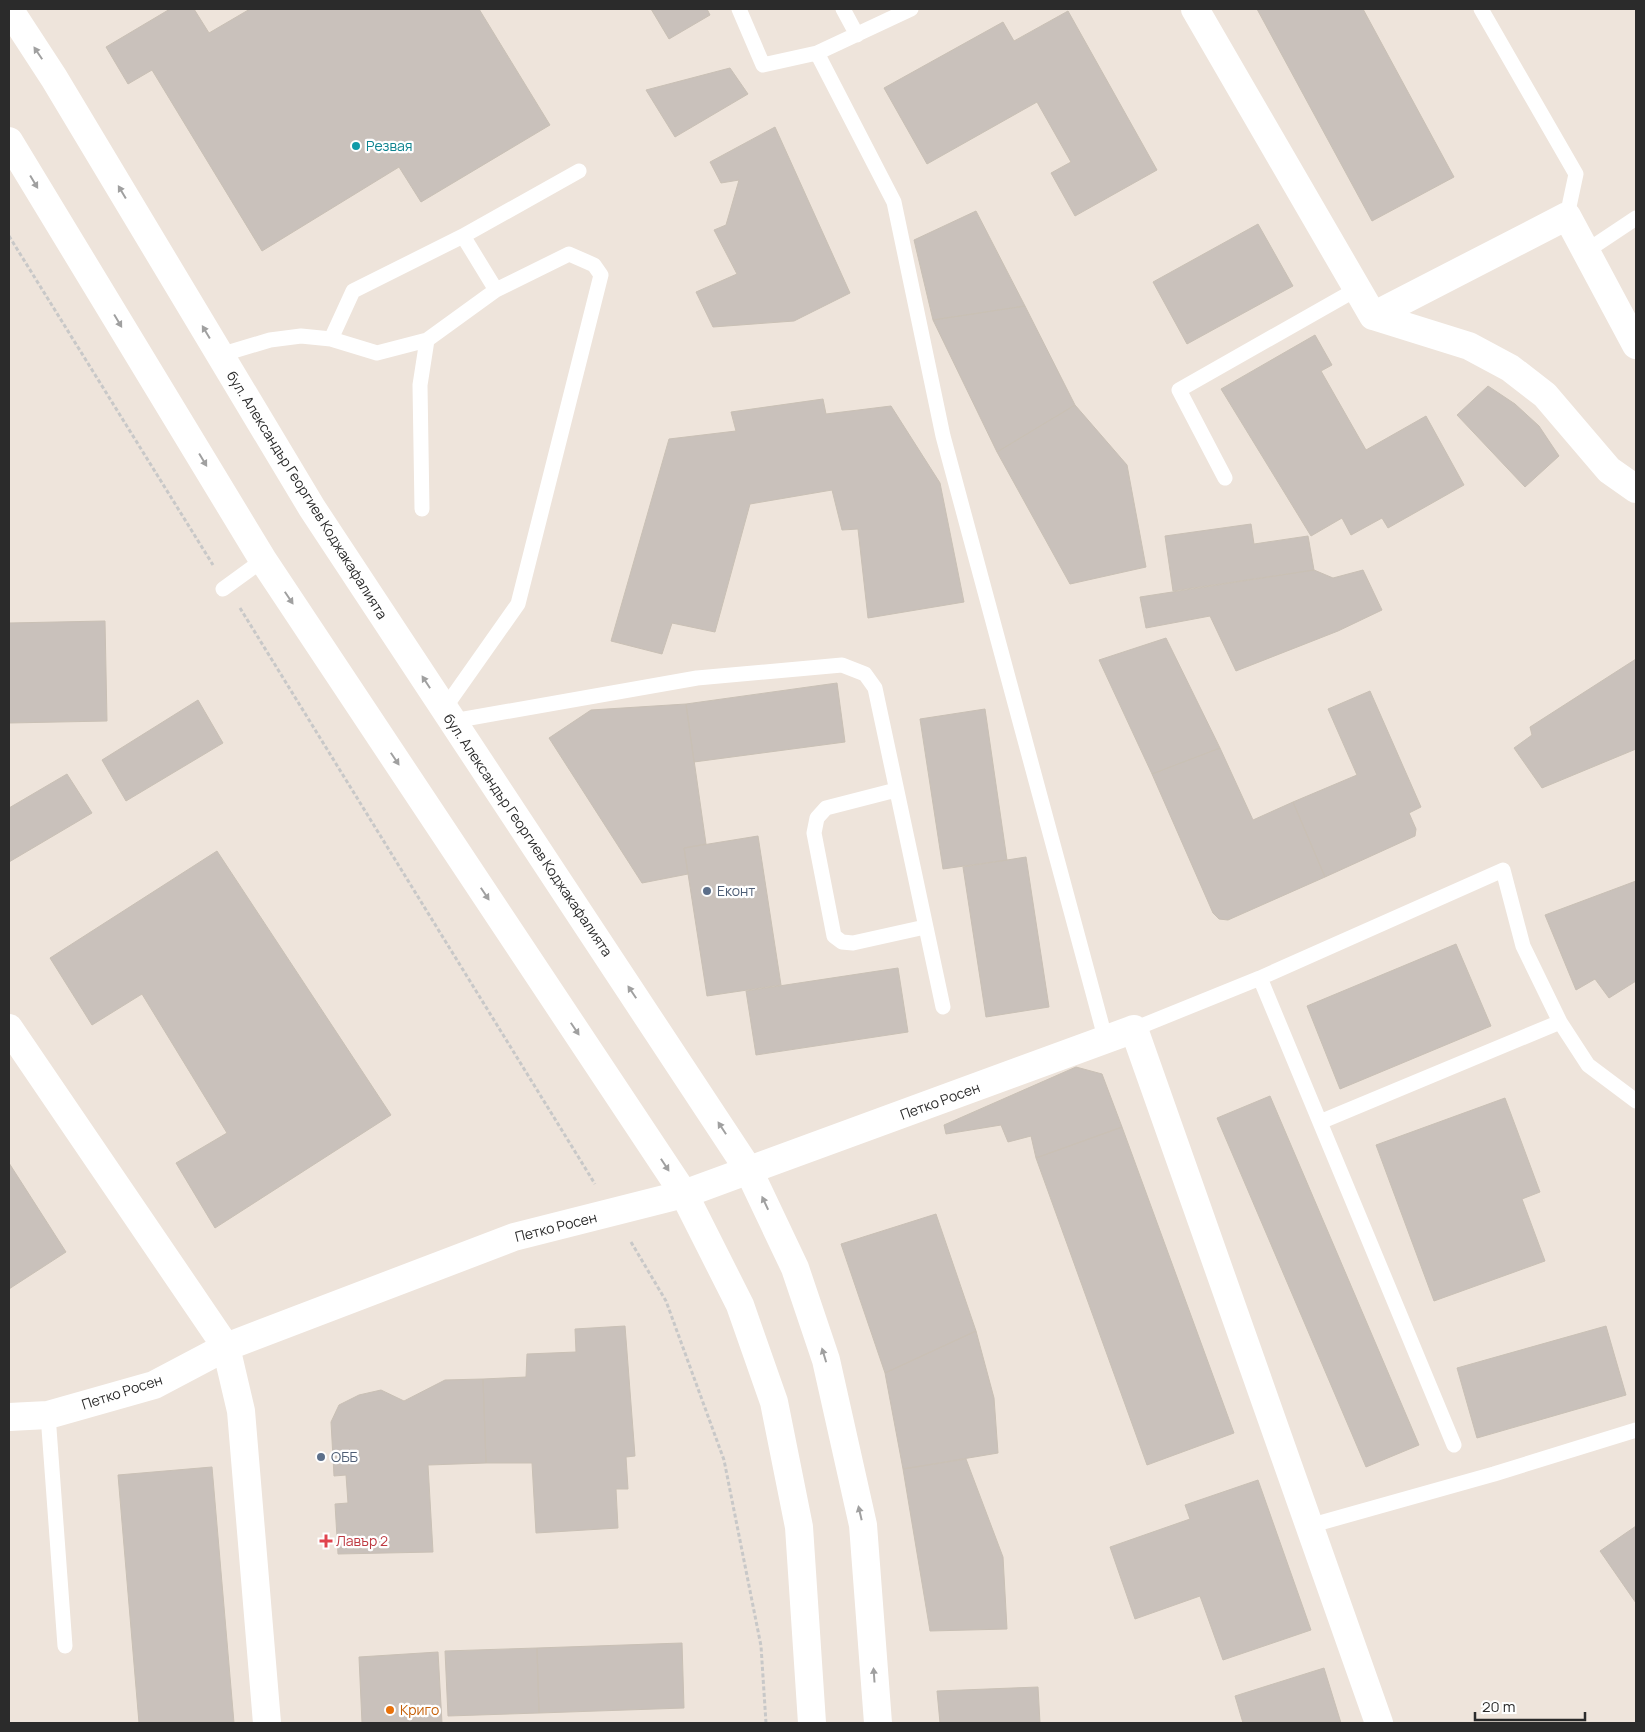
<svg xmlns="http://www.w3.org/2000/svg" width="1645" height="1732" font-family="Manrope,sans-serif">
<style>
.building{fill:#c9c1bb;stroke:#c9c0b5}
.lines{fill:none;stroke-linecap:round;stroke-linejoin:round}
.path{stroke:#c8c8c8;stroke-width:3;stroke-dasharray:4 2.5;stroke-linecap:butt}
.service{stroke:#fff;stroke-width:15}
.minor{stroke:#fff;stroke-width:28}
.secondary{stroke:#fff;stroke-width:28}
.oneway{fill:#a0a0a0}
.culture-dot{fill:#0f9aa8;stroke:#fff;stroke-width:2}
.service-dot{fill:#5c6f8a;stroke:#fff;stroke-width:2}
.health-dot{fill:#e0444e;stroke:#fff;stroke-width:2}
.food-dot{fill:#e8710a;stroke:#fff;stroke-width:2}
.labels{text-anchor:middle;stroke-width:4.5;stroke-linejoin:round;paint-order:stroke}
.culture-label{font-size:14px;fill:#0d838f;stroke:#fff;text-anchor:start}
.street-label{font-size:14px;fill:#2b2b2b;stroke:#fff}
.service-label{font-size:14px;fill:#4e5e75;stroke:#fff;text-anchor:start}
.health-label{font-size:14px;fill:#be3a42;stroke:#fff;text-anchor:start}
.food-label{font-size:14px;fill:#c56008;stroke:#fff;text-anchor:start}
</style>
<rect width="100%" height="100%" fill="#eee4db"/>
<path class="building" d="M170 9H194L209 33 250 9H479L550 125 421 202 399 167 262 251 152 70 128 84 106 47Z
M651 9H707L710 15 669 39Z
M1257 9H1363L1454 177 1372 221Z
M1068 11 1157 170 1075 216 1051 173 1071 162 1037 102 927 164 884 88 1003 22 1014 41Z
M730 68 748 94 675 137 646 90Z
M775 127 850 293 794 321 713 327 696 292 737 274 714 230 726 225 739 180 721 183 710 162Z
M976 211 1025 306 933 320 914 240Z
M1258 224 1293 286 1187 344 1153 282Z
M1025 306 1075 405 997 452 933 320Z
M1315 335 1332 365 1321 371 1366 450 1426 416 1464 485 1388 528 1382 518 1351 535 1342 518 1311 536 1221 389Z
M1488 386 1515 404 1539 426 1559 456 1525 487 1457 415Z
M823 399 826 414 891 406 940 483 964 602 868 618 858 529 842 530 832 490 750 504 715 632 672 623 662 654 611 641 669 439 736 431 731 412Z
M1075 405 1127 465 1146 567 1070 584 997 452Z
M1251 524 1254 544 1308 536 1314 570 1173 591 1165 536Z
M1314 570 1333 578 1363 570 1382 610 1338 631 1236 671 1210 616 1146 628 1140 597Z
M105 621 107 721 9 723V623Z
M1166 638 1220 748 1152 774 1099 660Z
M1636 659V749L1542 788 1514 748 1532 735 1530 727Z
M837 683 845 742 694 762 686 704Z
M1370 691 1421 807 1409 813 1416 829 1415 836 1325 877 1293 802 1357 775 1328 709Z
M198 700 223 743 126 801 102 760Z
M686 704 706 844 684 848 688 874 642 883 549 738 591 710Z
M985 709 1007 860 943 869 920 719Z
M1220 748 1253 820 1293 802 1325 877 1228 920 1219 919 1213 913 1152 774Z
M67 774 92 813 9 862V808Z
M758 836 781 985 707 996 684 848Z
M217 851 391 1115 215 1228 176 1163 227 1133 142 994 92 1025 50 958Z
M1026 857 1049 1007 986 1017 963 867Z
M1636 881V981L1609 998 1595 979 1576 990 1545 915Z
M1456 944 1491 1026 1340 1089 1307 1006Z
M898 968 908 1032 756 1055 746 991Z
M1076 1067 1102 1074 1122 1127 1036 1158 1031 1136 1008 1142 1001 1125 946 1134 944 1125Z
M1270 1096 1419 1445 1366 1467 1217 1118Z
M1505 1098 1540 1192 1522 1199 1545 1261 1434 1301 1376 1145Z
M1122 1127 1234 1433 1147 1465 1036 1158Z
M9 1163 66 1252 9 1289Z
M936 1214 976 1331 885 1373 841 1244Z
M625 1326 635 1456 626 1457 628 1489H616L618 1528 536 1533 532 1463H486L483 1379 526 1377 527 1354 576 1352 575 1329Z
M1606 1326 1626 1395 1477 1438 1457 1368Z
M976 1331 994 1398 998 1453 903 1469 885 1373Z
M483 1379 486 1463 428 1465 433 1552 338 1554 335 1504 348 1503 346 1475 334 1476 331 1422 339 1405 359 1395 381 1390 404 1401 445 1380Z
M966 1459 1003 1557 1007 1629 930 1631 903 1469Z
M212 1467 234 1723H139L118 1475Z
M1258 1480 1311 1630 1223 1660 1200 1596 1135 1619 1110 1547 1190 1519 1185 1505Z
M1636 1526V1603L1600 1551Z
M682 1643 684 1708 539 1713 537 1648Z
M537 1648 539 1713 448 1716 445 1651Z
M438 1652 442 1723H362L359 1657Z
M1324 1668 1341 1723H1243L1235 1696Z
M1038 1687 1040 1723H940L937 1691Z"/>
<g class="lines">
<path class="path" d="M9 236 213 565
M240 608 595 1184
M631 1242 666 1301 724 1460 761 1646 766 1723"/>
<path class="service" d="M739 9 763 65 817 53 911 9
M843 9 857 35
M1481 9 1576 174 1567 216
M817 53 894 202 943 436 1106 1041
M1585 252 1636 218
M331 339 353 291 463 236
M220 355 270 340 301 336 331 339 377 353 427 340 496 290
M1225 478 1179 390 1357 289
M422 509 420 385 427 340
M223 589 263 560
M444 709 518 604 601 275 594 265 569 254 496 290 463 236 579 171
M453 721 697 678 842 665 865 674 875 688 943 1007
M896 790 826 808 817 818 814 833 834 936 842 942 853 943 925 927
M1260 978 1454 1445
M1134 1029 1260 978 1503 870 1523 946 1560 1022 1588 1065 1636 1101
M1320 1122 1560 1022
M48 1415 65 1646
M1309 1526 1494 1474 1636 1430"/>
<path class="minor" d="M1195 9 1373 316 1567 216 1636 345
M1373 316 1469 346 1510 368 1545 395 1609 470 1636 489
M9 1028 226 1347 241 1411 267 1723
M9 1417 48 1415 154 1385 226 1347 514 1237 684 1194 1134 1029 1379 1723"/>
<path class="secondary" d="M9 9 54 78 312 508 748 1169 795 1268 826 1360 863 1525 878 1723
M9 141 263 560 684 1194 740 1305 774 1402 799 1527 812 1723"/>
</g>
<defs><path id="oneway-solid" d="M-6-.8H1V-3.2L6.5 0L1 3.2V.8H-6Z" transform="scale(1.25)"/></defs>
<g class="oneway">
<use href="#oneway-solid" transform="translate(38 53) rotate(-124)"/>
<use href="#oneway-solid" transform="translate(34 182) rotate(59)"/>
<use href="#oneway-solid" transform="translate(122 192) rotate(-121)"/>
<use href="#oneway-solid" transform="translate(118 321) rotate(59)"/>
<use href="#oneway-solid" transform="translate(206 332) rotate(-121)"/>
<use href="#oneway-solid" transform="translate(203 460) rotate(59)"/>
<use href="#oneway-solid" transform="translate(289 598) rotate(56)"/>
<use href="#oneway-solid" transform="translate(426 682) rotate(-123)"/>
<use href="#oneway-solid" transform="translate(395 759) rotate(56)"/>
<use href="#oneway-solid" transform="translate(485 894) rotate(56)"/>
<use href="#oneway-solid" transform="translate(632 992) rotate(-124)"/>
<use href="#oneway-solid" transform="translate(575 1029) rotate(56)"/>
<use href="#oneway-solid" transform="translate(722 1128) rotate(-123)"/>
<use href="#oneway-solid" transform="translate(665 1165) rotate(57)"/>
<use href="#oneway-solid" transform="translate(765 1203) rotate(-115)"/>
<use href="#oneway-solid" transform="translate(824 1355) rotate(-107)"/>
<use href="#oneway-solid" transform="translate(860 1513) rotate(-103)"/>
<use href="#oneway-solid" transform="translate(874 1675) rotate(-94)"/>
</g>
<circle class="culture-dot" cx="356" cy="146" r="5"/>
<g class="service-dot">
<circle cx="707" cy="891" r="5"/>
<circle cx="321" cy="1457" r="5"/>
</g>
<path class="health-dot" d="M323.5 1533.5h5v5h5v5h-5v5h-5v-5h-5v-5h5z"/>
<circle class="food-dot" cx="390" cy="1710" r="5"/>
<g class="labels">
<g class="culture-label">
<text x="366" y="151">Резвая</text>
</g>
<g class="street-label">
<text transform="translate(307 495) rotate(58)" y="5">бул. Александър Георгиев Коджакафалията</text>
<text transform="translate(528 835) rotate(56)" y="5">бул. Александър Георгиев Коджакафалията</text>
<text transform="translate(940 1101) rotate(-20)" y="5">Петко Росен</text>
<text transform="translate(556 1227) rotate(-14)" y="5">Петко Росен</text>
<text transform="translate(122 1392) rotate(-18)" y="5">Петко Росен</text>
</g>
<g class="service-label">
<text x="717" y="896">Еконт</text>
<text x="331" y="1462">ОББ</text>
</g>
<g class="health-label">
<text x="336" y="1546">Лавър 2</text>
</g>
<g class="food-label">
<text x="400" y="1715">Криго</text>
</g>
</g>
<rect width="1645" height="1732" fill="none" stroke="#2b2b2b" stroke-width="20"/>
<path d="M1475 1712v8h110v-8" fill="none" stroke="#2b2b2b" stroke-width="2.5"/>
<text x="1482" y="1712" font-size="15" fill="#2b2b2b" stroke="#ffffff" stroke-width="4" paint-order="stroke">20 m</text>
</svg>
